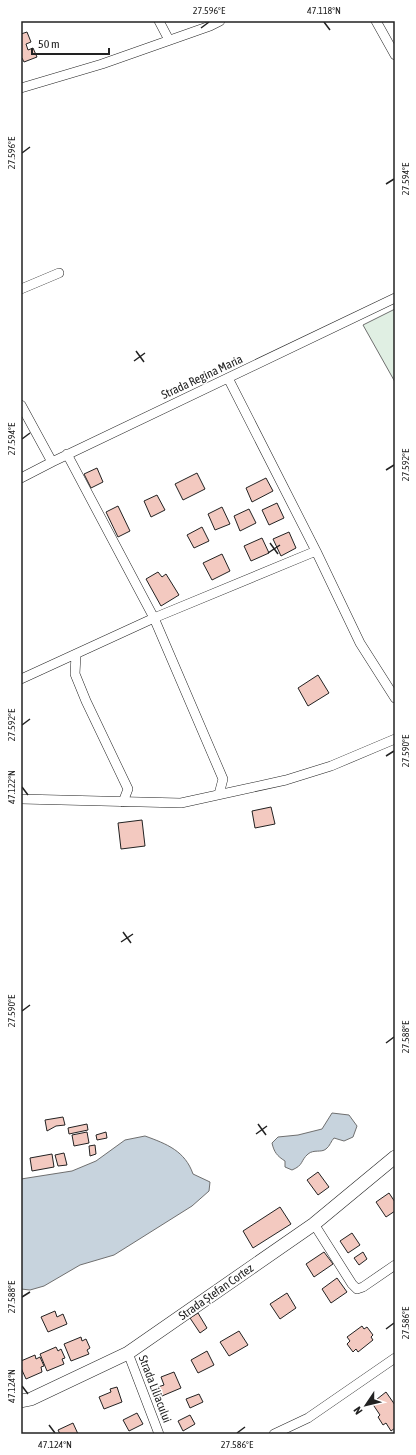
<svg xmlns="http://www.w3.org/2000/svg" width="416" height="1455" font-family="'Asap Condensed',sans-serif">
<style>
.green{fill:#e0efe3;stroke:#6f6f6f}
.water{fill:#c7d3dd;stroke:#6f6f6f}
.building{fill:#f3c9c0;stroke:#222}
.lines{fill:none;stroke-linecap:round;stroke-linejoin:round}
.street-casing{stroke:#222;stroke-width:10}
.secondary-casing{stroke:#222;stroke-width:14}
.street{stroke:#fff;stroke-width:9}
.secondary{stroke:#fff;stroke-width:13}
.ticks{fill:none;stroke:#222;stroke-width:1.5}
.labels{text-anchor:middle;stroke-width:3;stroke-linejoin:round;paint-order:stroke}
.street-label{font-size:12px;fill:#222;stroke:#fff}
.neatline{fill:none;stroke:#222;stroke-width:1.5}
.ticks-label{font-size:10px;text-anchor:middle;fill:#222}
</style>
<rect width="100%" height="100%" fill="#fff"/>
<path class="green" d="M395 309V382L363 325Z"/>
<path class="water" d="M332 1113 349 1115 357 1126 353 1137 344 1141 334 1138C331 1141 330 1146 326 1149 321 1153 314 1149 308 1154 300 1161 304 1165 292 1170L285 1167V1161C277 1156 274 1152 272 1143L278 1137 298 1135 322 1129Z
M145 1136C167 1144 185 1151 193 1174L210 1182 209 1191 192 1206 114 1255 80 1265 44 1286 30 1290 21 1289V1179L72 1171 96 1161 125 1140Z"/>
<path class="building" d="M27 32 31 42 26 44 28 50 33 48 37 57 24 62 22 58 21 59V34Z
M97 468 103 482 91 488 84 474Z
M197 473 205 489 183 500 175 484Z
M266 478 273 491 252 502 246 488Z
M157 495 165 510 151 517 144 501Z
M277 503 284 518 269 525 262 510Z
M118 506 130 531 118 537 106 512Z
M222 507 230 524 215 530 208 514Z
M249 509 256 523 240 531 234 516Z
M202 527 209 541 194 548 187 535Z
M289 532 296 548 281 556 273 539Z
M262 538 269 553 251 561 244 546Z
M222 554 230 571 212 580 203 563Z
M158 572 162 577 166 574 179 595 161 606 146 579Z
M318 675 329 693 308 706 298 688Z
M271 807 275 824 255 828 252 811Z
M142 820 145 846 121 849 118 823Z
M63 1117 65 1125 56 1126 47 1131 45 1120Z
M87 1124 88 1130 69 1134 68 1128Z
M87 1132 89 1143 74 1146 72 1135Z
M106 1132 107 1138 97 1140 96 1135Z
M95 1145 96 1154 90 1156 89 1146Z
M64 1153 67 1165 58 1166 55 1155Z
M52 1154 54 1167 32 1171 30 1158Z
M318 1172 329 1187 318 1195 307 1180Z
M389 1193 395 1202V1211L386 1217 376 1202Z
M280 1207 291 1224 253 1248 243 1231Z
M352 1233 360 1245 348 1253 340 1241Z
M324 1252 333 1264 314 1277 306 1264Z
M363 1252 367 1259 359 1265 354 1258Z
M337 1278 347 1292 331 1303 322 1289Z
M287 1293 296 1308 280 1319 270 1304Z
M55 1311 57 1317 63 1314 67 1324 48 1332 41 1317Z
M198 1313 207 1328 200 1333 190 1318Z
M362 1326 364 1329 367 1327 373 1335 371 1337 373 1340 358 1352 356 1349 353 1352 347 1344 350 1341 347 1337Z
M239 1331 248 1345 229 1356 220 1342Z
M81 1337 82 1341 86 1339 90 1348 87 1350 89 1354 71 1361 64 1344Z
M56 1347 58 1351 61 1349 65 1358 62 1359 64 1364 47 1371 40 1354Z
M207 1351 214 1365 198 1373 191 1360Z
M35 1355 36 1359 40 1357 44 1366 41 1367 42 1372 26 1379 21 1368V1361Z
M174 1372 181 1388 162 1396 158 1387 164 1385 161 1377Z
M117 1387 122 1402 104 1409 99 1397 111 1392 110 1389Z
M386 1392 395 1405V1428L391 1431 386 1423 383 1425 378 1417 380 1415 372 1403Z
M199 1394 203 1402 190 1408 186 1399Z
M137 1413 143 1424 129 1431 123 1420Z
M190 1415 195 1424 183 1431 178 1421Z
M73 1423 78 1434H60L58 1430Z"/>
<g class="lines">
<defs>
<path id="street" d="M159 21 169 40
M376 21 395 55
M21 88 102 64 210 26 220 21
M21 289 59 273
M228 378 316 551 360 643 395 698
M21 405 52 462
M67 454 154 618 223 779 219 794
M21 478 52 462 395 298
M76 655 75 674 86 701 128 789 123 802
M21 679 154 618 316 551
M21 799 181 803 286 780 331 766 395 739
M314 1224 352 1284 357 1289 363 1287 395 1265
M128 1353 159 1434
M274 1434 308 1418 395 1358"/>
<path id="secondary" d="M21 1401 31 1399 128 1353 314 1224 395 1157"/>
</defs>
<use href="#street" class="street-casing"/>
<use href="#secondary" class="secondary-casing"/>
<use href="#street" class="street"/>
<use href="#secondary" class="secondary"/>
</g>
<path class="ticks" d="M324 22 330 30M201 28 209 22M22 153 30 147M386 184 394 179M136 351 144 362M134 361 145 353M22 439 30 433M386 470 394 465M270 543 278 554M268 553 280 545M22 725 30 719M386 756 394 751M22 787 28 795M123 932 131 943M121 942 133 934M22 1011 30 1005M386 1043 394 1037M258 1124 266 1135M256 1134 267 1126M22 1297 30 1292M386 1329 394 1323M22 1386 28 1394M49 1425 55 1433M237 1433 245 1427"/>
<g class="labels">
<g class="street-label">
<text transform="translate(202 377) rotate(-25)" y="4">Strada Regina Maria</text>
<text transform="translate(216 1292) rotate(-35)" y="4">Strada Ștefan Cortez</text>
<text transform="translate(155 1389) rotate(69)" y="4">Strada Liliacului</text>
</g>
</g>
<rect width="416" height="1455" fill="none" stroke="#ffffff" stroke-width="44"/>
<g transform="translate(366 1405) rotate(235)" stroke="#ffffff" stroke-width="3" paint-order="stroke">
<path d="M0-3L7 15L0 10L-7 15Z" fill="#222222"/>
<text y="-6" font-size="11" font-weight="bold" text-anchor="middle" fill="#222222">N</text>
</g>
<path d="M32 48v6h77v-6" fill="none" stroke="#222222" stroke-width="2"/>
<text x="38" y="48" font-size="12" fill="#222222" stroke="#ffffff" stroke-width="3" paint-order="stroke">50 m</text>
<rect x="22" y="22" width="372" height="1411" class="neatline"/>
<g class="ticks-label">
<text x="209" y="14">27.596°E</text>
<text x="324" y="14">47.118°N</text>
<text transform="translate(11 153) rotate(-90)" y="4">27.596°E</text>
<text transform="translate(405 179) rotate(-90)" y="4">27.594°E</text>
<text transform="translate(11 439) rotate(-90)" y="4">27.594°E</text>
<text transform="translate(405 465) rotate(-90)" y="4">27.592°E</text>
<text transform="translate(11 725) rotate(-90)" y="4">27.592°E</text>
<text transform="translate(405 751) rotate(-90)" y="4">27.590°E</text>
<text transform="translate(11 787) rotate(-90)" y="4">47.122°N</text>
<text transform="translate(11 1011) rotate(-90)" y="4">27.590°E</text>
<text transform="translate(405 1037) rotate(-90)" y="4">27.588°E</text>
<text transform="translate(11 1297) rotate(-90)" y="4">27.588°E</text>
<text transform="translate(405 1323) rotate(-90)" y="4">27.586°E</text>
<text transform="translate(11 1386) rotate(-90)" y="4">47.124°N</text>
<text x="55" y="1448">47.124°N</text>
<text x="237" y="1448">27.586°E</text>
</g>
</svg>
